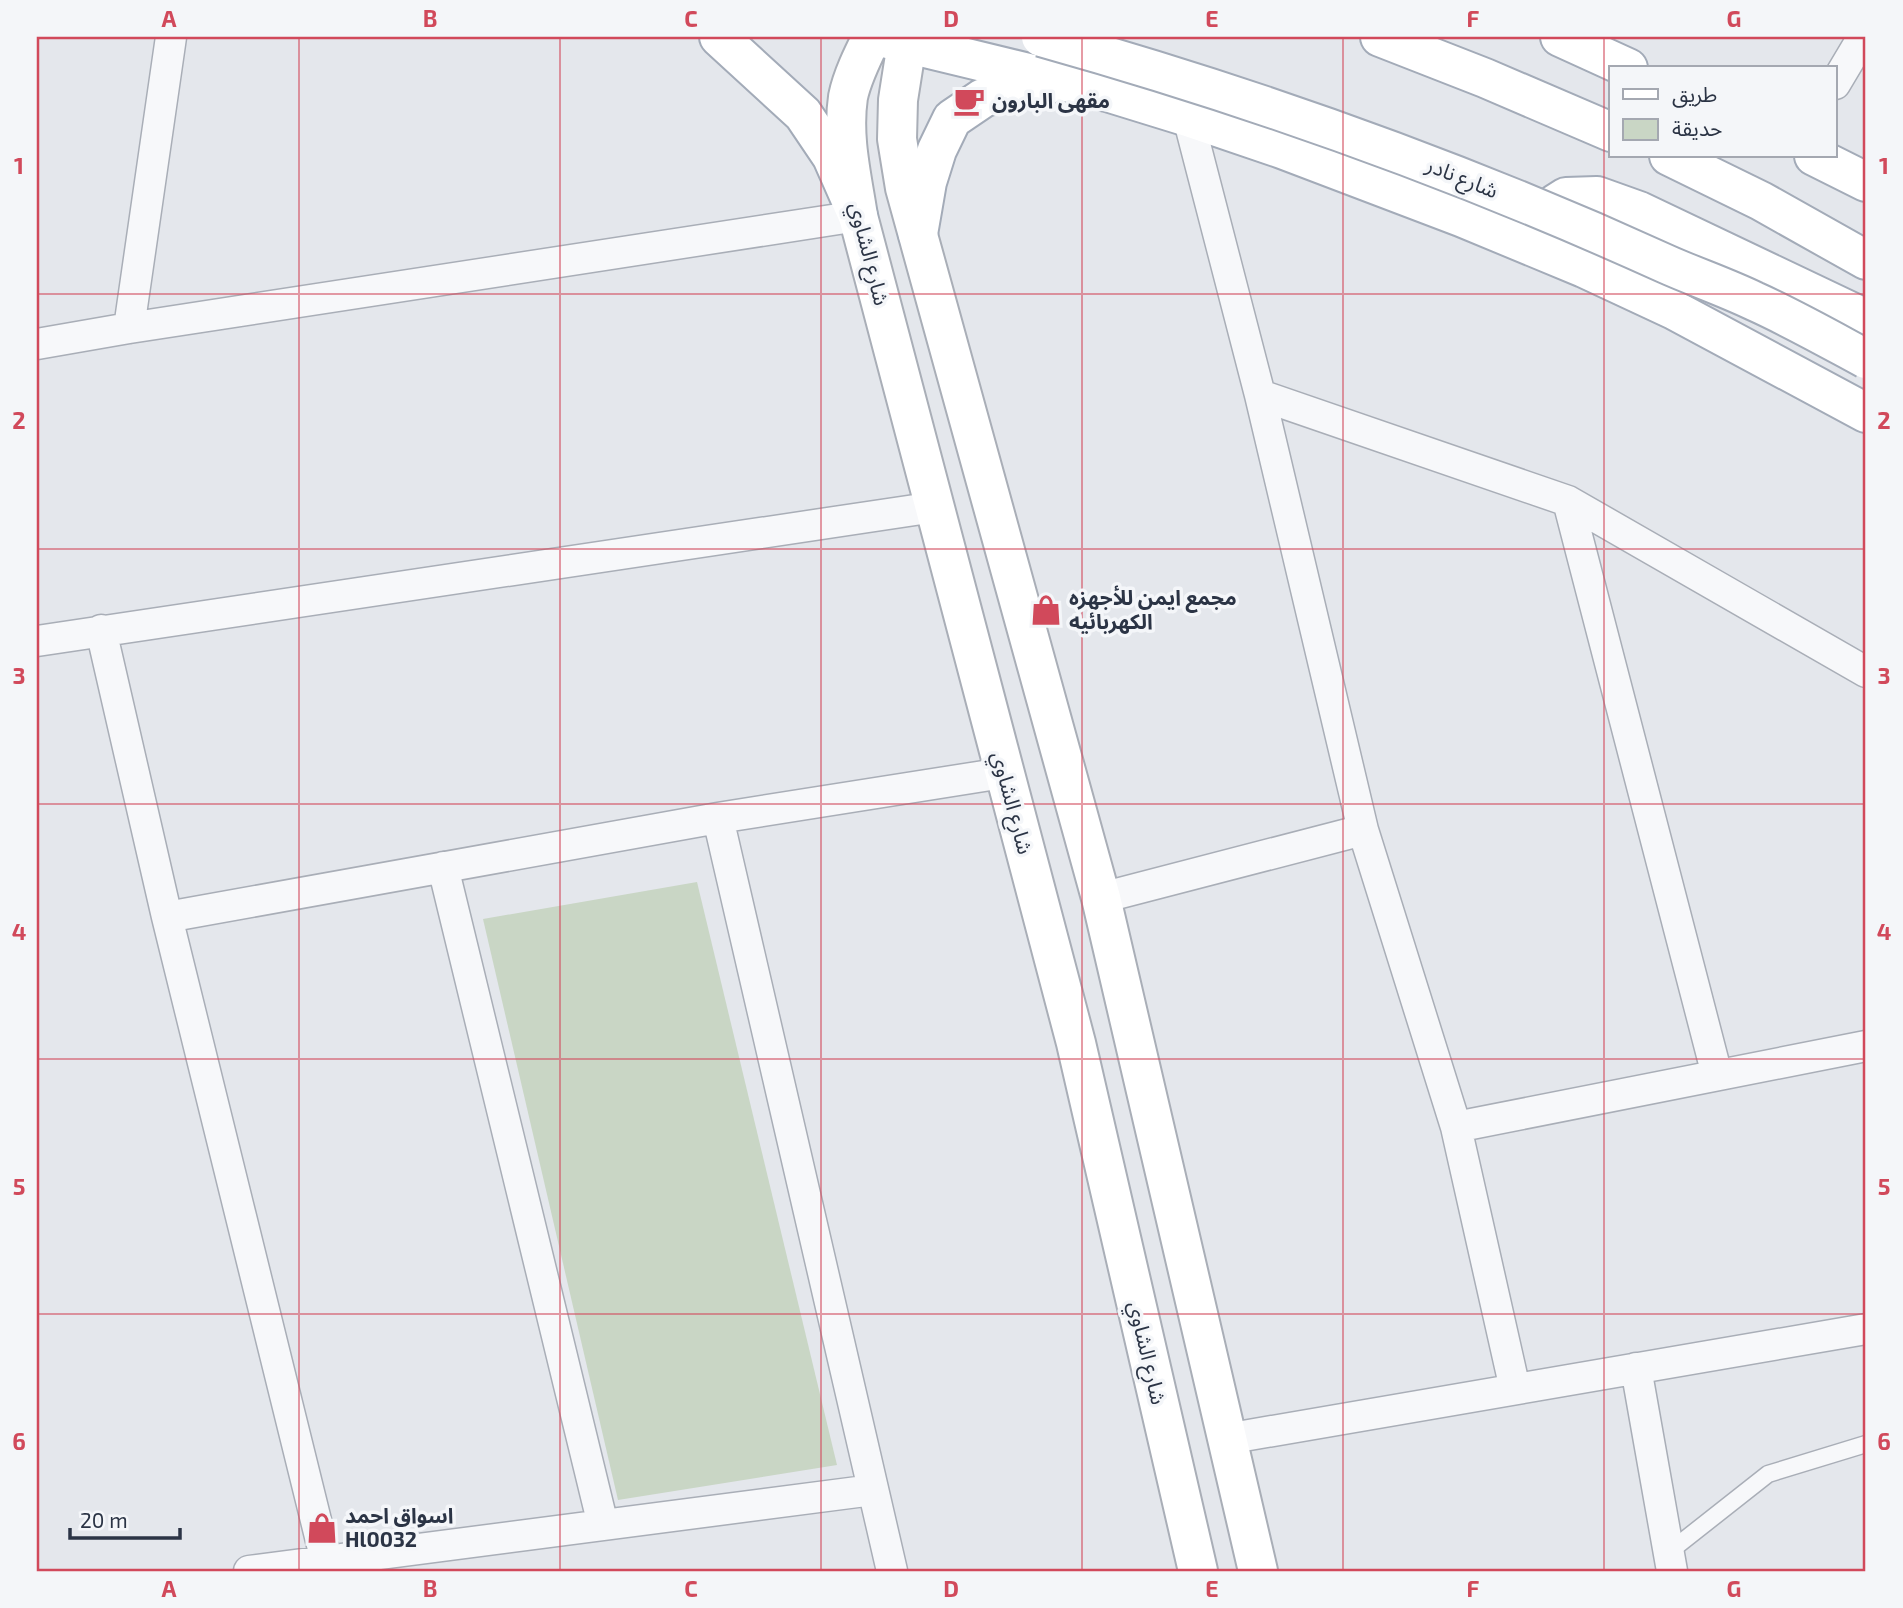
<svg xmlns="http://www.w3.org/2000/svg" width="1903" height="1608" font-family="'Exo 2','Noto Sans Arabic',sans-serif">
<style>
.green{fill:#c9d6c5}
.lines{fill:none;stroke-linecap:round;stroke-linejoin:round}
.lane-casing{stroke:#a9aeb7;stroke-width:19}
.street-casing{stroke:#a9aeb7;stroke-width:33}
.secondary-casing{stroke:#a9aeb7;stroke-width:42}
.primary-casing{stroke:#a3abb8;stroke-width:42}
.lane{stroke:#f7f8fa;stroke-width:16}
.street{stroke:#f7f8fa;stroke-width:30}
.secondary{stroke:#fff;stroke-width:38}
.primary{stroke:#fff;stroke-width:38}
.primary-bridge-casing{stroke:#a3abb8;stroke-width:42;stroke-linecap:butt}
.primary-bridge{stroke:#fff;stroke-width:38}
.grid{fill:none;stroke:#d1495b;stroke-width:2;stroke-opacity:0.55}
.labels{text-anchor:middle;stroke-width:7;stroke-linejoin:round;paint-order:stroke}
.poi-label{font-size:21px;font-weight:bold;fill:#2b3445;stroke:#f4f6f9;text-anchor:start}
.street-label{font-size:21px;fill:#2b3445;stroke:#f4f6f9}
.neatline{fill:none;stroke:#d1495b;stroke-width:2.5}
.grid-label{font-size:23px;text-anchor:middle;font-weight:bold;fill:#d1495b}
</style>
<rect width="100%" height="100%" fill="#e4e7ec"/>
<path class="green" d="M697 882 837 1465 618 1500 483 919Z"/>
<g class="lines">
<defs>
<path id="lane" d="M1669 1552 1768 1474 1866 1444"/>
<path id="street" d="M1835 84 1863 37
M1188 117 1260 395 1363 830 1456 1127 1515 1389
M129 328 171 37
M37 344 129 328 858 216
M1260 395 1568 501 1866 672
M1568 501 1717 1075
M101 630 167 917 326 1561
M37 641 935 507
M718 818 892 1571
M443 867 603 1525
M1101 898 1363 830
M167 917 718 818 1003 773
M1456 1127 1866 1046
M1636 1368 1672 1571
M1226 1439 1866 1329
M249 1571 873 1490"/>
<path id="secondary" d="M872 37C863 55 852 77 848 97 842 137 852 177 858 216L1076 1043 1198 1571
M907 43 898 100 897 139 905 188 1101 898 1258 1571"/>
<path id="primary" d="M719 37 803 114 832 157 858 216
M880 37 1107 92 1188 117 1282 149 1461 217 1584 268 1674 310 1866 413
M1380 37 1485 78 1611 132
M1560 37 1628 68
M1669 156 1761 201 1866 260
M1814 156 1866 182
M918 234 927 182 937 150 952 119 983 98 1013 87 1049 84
M1550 243 1546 235 1547 217 1555 204 1566 197 1597 196 1639 211 1866 319"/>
</defs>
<use href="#lane" class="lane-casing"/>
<use href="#street" class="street-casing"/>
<use href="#secondary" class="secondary-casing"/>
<use href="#primary" class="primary-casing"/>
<use href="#lane" class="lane"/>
<use href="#street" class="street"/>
<use href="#secondary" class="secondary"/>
<use href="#primary" class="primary"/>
<defs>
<path id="primary-bridge" d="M1041 37C1255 97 1464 172 1666 264 1695 277 1725 287 1754 301 1792 318 1829 339 1866 359"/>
</defs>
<use href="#primary-bridge" class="primary-bridge-casing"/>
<use href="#primary-bridge" class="primary-bridge"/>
</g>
<path class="grid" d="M299 37V1571M560 37V1571M821 37V1571M1082 37V1571M1343 37V1571M1604 37V1571M37 294H1866M37 549H1866M37 804H1866M37 1059H1866M37 1314H1866"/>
<defs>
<symbol id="cafe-bare" viewBox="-9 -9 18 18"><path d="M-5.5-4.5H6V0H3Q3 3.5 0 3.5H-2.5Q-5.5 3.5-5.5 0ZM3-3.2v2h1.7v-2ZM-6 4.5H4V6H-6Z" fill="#d1495b" stroke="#f4f6f9" stroke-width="2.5" paint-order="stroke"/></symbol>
<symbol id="shop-bare" viewBox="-9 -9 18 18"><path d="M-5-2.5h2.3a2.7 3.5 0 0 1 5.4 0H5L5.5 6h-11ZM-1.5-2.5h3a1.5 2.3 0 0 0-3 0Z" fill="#d1495b" stroke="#f4f6f9" stroke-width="2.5" paint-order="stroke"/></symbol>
</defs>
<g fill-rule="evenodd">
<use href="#cafe-bare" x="947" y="79" width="44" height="44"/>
<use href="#shop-bare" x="1024" y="588" width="44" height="44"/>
<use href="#shop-bare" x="300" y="1506" width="44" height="44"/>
</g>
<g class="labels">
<g class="poi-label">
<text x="992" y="108">مقهى البارون</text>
<text x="1069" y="605">مجمع ايمن للأجهزه<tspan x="1069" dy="24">الكهربائيه</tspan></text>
<text x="345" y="1523">اسواق احمد<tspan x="345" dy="24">Hl0032</tspan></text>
</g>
<g class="street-label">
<text transform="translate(1462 178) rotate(22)" y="7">شارع نادر</text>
<text transform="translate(869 254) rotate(76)" y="7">شارع الشاوي</text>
<text transform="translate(1012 803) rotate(75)" y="7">شارع الشاوي</text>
<text transform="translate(1147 1353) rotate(77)" y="7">شارع الشاوي</text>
</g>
</g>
<rect width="1903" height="1608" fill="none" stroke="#f4f6f9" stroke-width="77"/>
<rect x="1609" y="66" width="228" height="91" fill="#f4f6f9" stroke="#a4a8b1" stroke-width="2"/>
<rect x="1623" y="89" width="35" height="10" fill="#ffffff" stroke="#a4a8b1" stroke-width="2"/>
<text x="1672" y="102" font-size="21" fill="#2b3445">طريق</text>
<rect x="1623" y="119" width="35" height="21" fill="#c9d6c5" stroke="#a4a8b1" stroke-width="2"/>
<text x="1672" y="136" font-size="21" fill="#2b3445">حديقة</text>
<path d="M70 1528v10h110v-10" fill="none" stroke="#2b3445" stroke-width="3.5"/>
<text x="80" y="1528" font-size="21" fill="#2b3445" stroke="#f4f6f9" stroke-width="5" paint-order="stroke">20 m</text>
<rect x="38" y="38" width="1826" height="1532" class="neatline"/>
<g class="grid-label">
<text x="169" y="27">A</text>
<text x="430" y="27">B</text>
<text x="691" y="27">C</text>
<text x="951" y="27">D</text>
<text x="1212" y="27">E</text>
<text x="1473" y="27">F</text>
<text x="1734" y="27">G</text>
<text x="19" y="174">1</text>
<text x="1884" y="174">1</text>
<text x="19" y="429">2</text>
<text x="1884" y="429">2</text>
<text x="19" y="684">3</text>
<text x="1884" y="684">3</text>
<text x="19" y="940">4</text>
<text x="1884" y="940">4</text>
<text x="19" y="1195">5</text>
<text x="1884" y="1195">5</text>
<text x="19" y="1450">6</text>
<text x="1884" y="1450">6</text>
<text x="169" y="1597">A</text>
<text x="430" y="1597">B</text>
<text x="691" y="1597">C</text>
<text x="951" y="1597">D</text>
<text x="1212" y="1597">E</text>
<text x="1473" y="1597">F</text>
<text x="1734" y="1597">G</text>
</g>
</svg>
